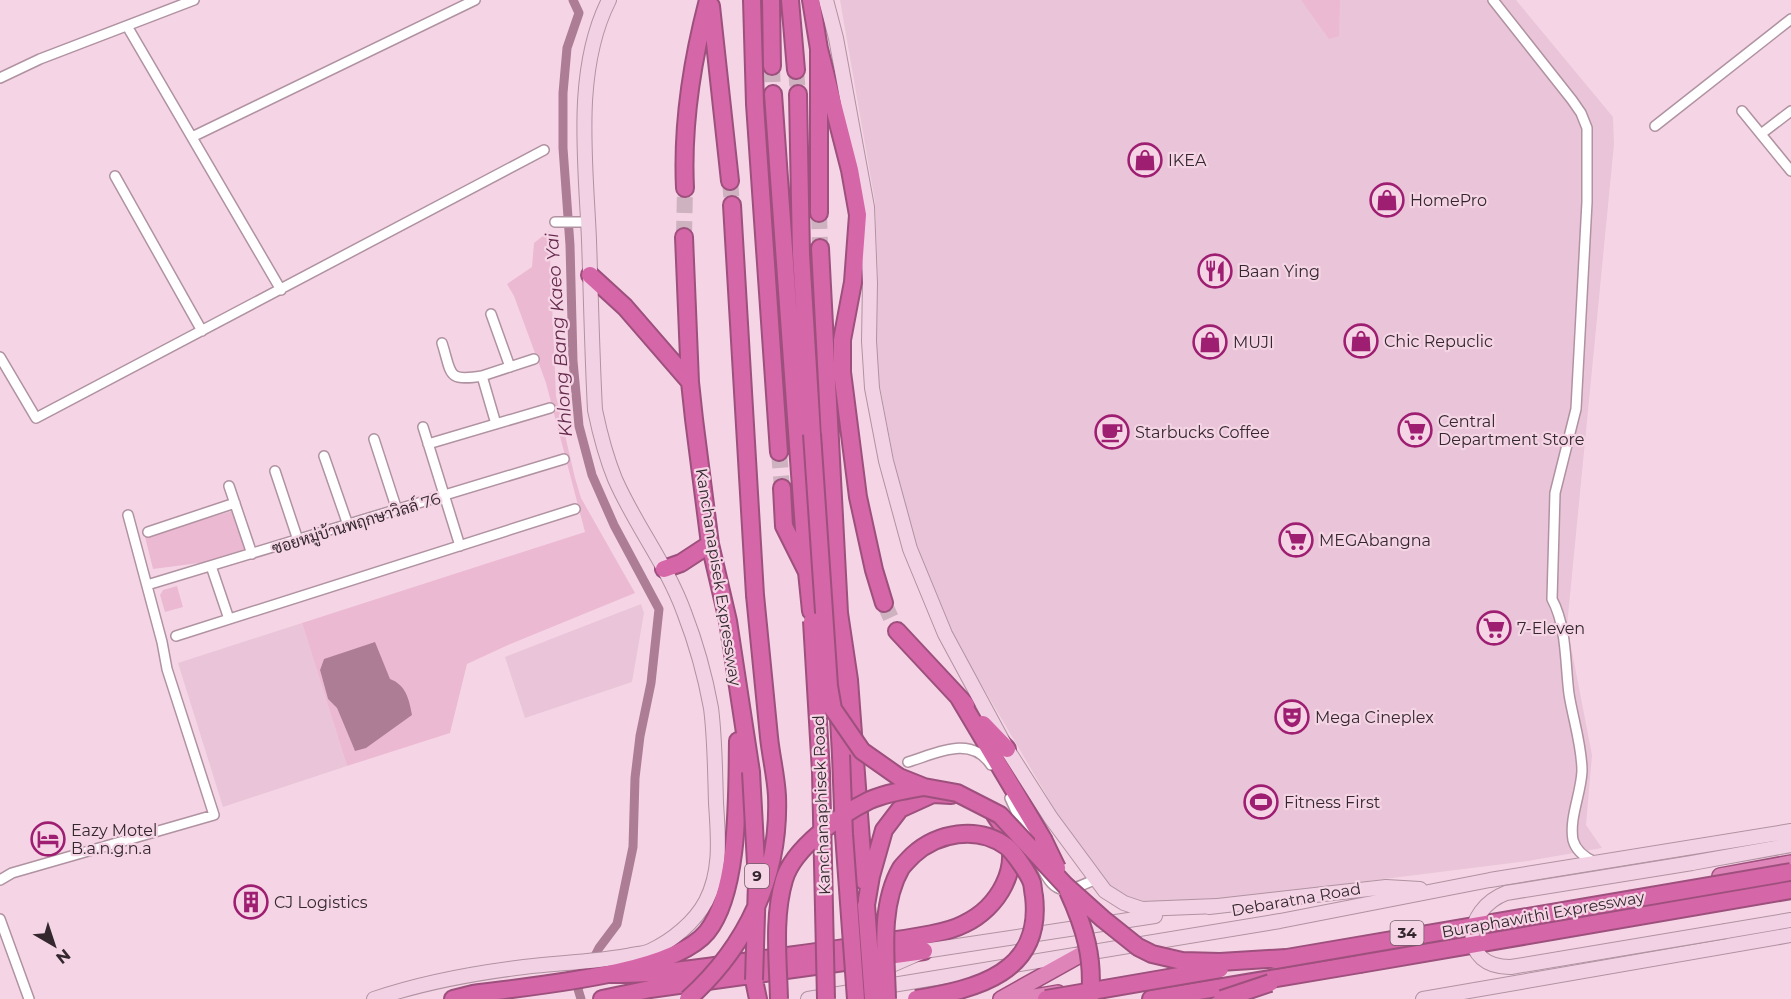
<svg xmlns="http://www.w3.org/2000/svg" width="1791" height="999" font-family="Montserrat,Sarabun,sans-serif">
<style>
.built{fill:#eac4d8}
.green{fill:#ecb9d3;fill-rule:evenodd}
.water{fill:#ad7d96}
.lines{fill:none;stroke-linecap:round;stroke-linejoin:round}
.canal{stroke:#ad7d96;stroke-width:9}
.motorway-tunnel{stroke:#ceb2c0;stroke-width:16;stroke-dasharray:16 8;stroke-linecap:butt}
.minor-casing{stroke:#b092a1;stroke-width:12}
.secondary-casing{stroke:#b092a1;stroke-width:16}
.trunk-casing{stroke:#9d507d;stroke-width:18}
.motorway-casing{stroke:#9d507d;stroke-width:20}
.minor{stroke:#fff;stroke-width:9}
.secondary{stroke:#f2d1e5;stroke-width:14}
.trunk{stroke:#de84b8;stroke-width:15}
.motorway{stroke:#d566a7;stroke-width:16}
.secondary-bridge-casing{stroke:#b092a1;stroke-width:16;stroke-linecap:butt}
.motorway-bridge-casing{stroke:#9d507d;stroke-width:20;stroke-linecap:butt}
.secondary-bridge{stroke:#f2d1e5;stroke-width:14}
.motorway-bridge{stroke:#d566a7;stroke-width:16}
.labels{text-anchor:middle;stroke-width:4.5;stroke-linejoin:round;paint-order:stroke}
.shield{fill:#f5d5e5;stroke:#6e5c65;stroke-width:1.5}
.shield-label{font-size:15px;font-weight:bold;fill:#34282e}
.poi-label{font-size:16px;fill:#34282e;stroke:#f5d5e5;text-anchor:start}
.street-label{font-size:16px;fill:#34282e;stroke:#f5d5e5}
.water-label{font-size:18px;font-style:italic;fill:#65294c;stroke:#f5d5e5}
</style>
<rect width="100%" height="100%" fill="#f5d5e5"/>
<path class="built" d="M840 0H1516L1613 117 1614 144 1567 626 1592 755 1586 825 1602 848 1528 861 1168 906 1127 900 1112 889 1064 825 974 672 942 613 917 550 900 493 874 355 878 279 875 202Z
M641 604 644 613 632 682 525 718 505 657Z
M302 623 347 766 223 807 178 663Z"/>
<path class="green" d="M1301 0H1340L1339 36 1329 39Z
M549 231 556 396 575 478 581 498 635 593 508 645 467 664 450 733 347 766 302 623 585 532 546 383 514 296 507 284 532 267 534 243ZM324 659 355 751 337 708 328 699 320 670Z
M232 511 245 550 207 562 153 569 145 537Z
M177 586 183 607 165 612 160 595 163 590Z"/>
<path class="water" d="M375 642 390 679C406 685 409 699 412 715L366 748 355 751 337 708 328 699 320 670 324 659Z"/>
<g class="lines">
<path class="canal" d="M573 0 579 13 567 48 563 93V148L570 245 573 361 579 426 592 475 614 525 659 609 651 683 640 736 635 778 633 847 617 924 599 948 578 989 581 999"/>
<path class="motorway-tunnel" d="M772 66 773 94
M796 70 798 94
M730 181 732 205
M819 213 820 248
M684 237 685 188
M779 452 782 488
M884 603 897 631"/>
<defs>
<path id="minor" d="M1493 0 1572 100 1581 113 1587 128V202L1576 409 1555 493 1552 599C1567 627 1565 663 1569 694 1573 719 1582 746 1582 771 1581 794 1569 818 1573 840 1576 851 1586 858 1595 862
M127 26 281 290
M0 78 40 59 194 0
M1742 111 1791 171
M1655 126 1791 19
M1761 134 1791 111
M192 137 475 0
M115 176 202 331
M555 222H588
M491 314 510 367
M442 343C452 374 446 382 482 376L496 424
M0 357 36 418 544 150
M482 376 534 359
M423 427 460 546
M374 439 397 510
M428 444 550 408
M324 456 348 525
M275 471 298 540
M229 486 252 554
M148 532 235 503
M211 566 229 619
M147 585 564 459
M176 636 575 509
M908 762C935 754 971 734 991 765
M1010 798 1029 840
M1041 866C1056 898 1067 892 1096 879
M0 880 12 873 214 815 167 669 162 642 128 515
M0 919 29 999"/>
<path id="secondary" d="M826 0 836 38 867 207 870 283 869 341 872 388 886 461 910 549 945 634 1007 749 1051 818 1105 891 1124 903 1142 909 1217 906
M1692 863 1791 845
M1209 907 1386 887 1420 889
M1726 931 1791 920
M878 971 924 951 1155 916
M374 999C421 983 475 973 524 967 558 963 593 962 627 956 635 954 643 954 650 951 672 941 695 922 706 901 722 870 718 836 716 803 715 772 715 739 711 708 705 675 696 643 684 612 667 565 635 525 615 479 606 457 600 434 595 410 592 353 591 297 589 240 586 164 573 71 609 0
M808 999 1280 921 1490 880 1791 831
M1423 999 1791 935"/>
<path id="trunk" d="M1720 876 1791 863
M1001 999 1080 955
M1023 999 1058 993"/>
<path id="motorway" d="M752 0 755 104 779 452
M771 0 772 66
M790 0 796 70
M811 0 819 49V213
M711 6 730 181
M819 49 850 170 858 215 853 282 842 340V372L858 497 874 570 884 603
M773 94 807 572
M798 94 801 254 812 434
M685 188C682 125 692 61 708 0
M732 205 755 595
M684 237 690 382 694 419 710 544 728 621 751 772
M820 248 839 613 849 680 864 881
M590 275 625 307 690 382
M782 488 784 526 807 572 811 611
M664 569 681 563 710 544
M897 631 966 705
M838 656 837 682 841 755
M959 698 1043 839
M983 724 1007 749
M866 905 871 876 884 830 900 809 933 794 951 795
M610 974C652 975 694 969 736 963 783 956 829 951 876 943 900 939 943 935 964 924 998 908 1023 867 1005 830 1002 825 998 820 995 815
M754 980 758 999
M453 999 473 994C529 986 672 975 707 932 740 891 737 792 738 741
M602 999 650 989 924 951
M1151 999 1360 964"/>
</defs>
<use href="#minor" class="minor-casing"/>
<use href="#secondary" class="secondary-casing"/>
<use href="#trunk" class="trunk-casing"/>
<use href="#motorway" class="motorway-casing"/>
<use href="#minor" class="minor"/>
<use href="#secondary" class="secondary"/>
<use href="#trunk" class="trunk"/>
<use href="#motorway" class="motorway"/>
<defs>
<path id="secondary-bridge" d="M1692 863 1506 893C1462 910 1459 968 1511 967L1726 931"/>
<path id="motorway-bridge" d="M812 434 829 686 833 709 862 751 899 777 924 787 957 793 1000 815 1065 885 1103 919 1138 947 1152 954 1182 961 1220 962 1286 958
M812 621 821 772 826 999
M841 755 844 834 856 999
M751 772 757 882 754 980
M1043 839 1057 868
M1068 891C1085 928 1094 958 1090 999
M866 905 873 999
M1275 960 1791 872
M1360 964 1791 890
M688 999C747 946 780 876 777 796 776 776 771 757 769 737 764 690 760 642 755 595
M779 999C778 960 773 917 784 880 793 848 841 814 870 800 886 793 905 790 923 787
M887 999C886 957 879 906 901 868 904 864 909 859 913 855 937 833 977 825 1006 846 1013 851 1029 874 1032 883 1033 887 1033 892 1034 896 1043 973 977 989 916 999
M1046 999 1220 969
M1222 999 1270 983"/>
</defs>
<use href="#secondary-bridge" class="secondary-bridge-casing"/>
<use href="#motorway-bridge" class="motorway-bridge-casing"/>
<use href="#secondary-bridge" class="secondary-bridge"/>
<use href="#motorway-bridge" class="motorway-bridge"/>
</g>
<defs>
<symbol id="shop-ring" viewBox="-11 -11 22 22"><circle r="9.5" fill="#f5d5e5" stroke="#9e1f72" stroke-width="1.5"/><path d="M-5-2.5h2.3a2.7 3.5 0 0 1 5.4 0H5L5.5 6h-11ZM-1.5-2.5h3a1.5 2.3 0 0 0-3 0Z" fill="#9e1f72"/></symbol>
<symbol id="restaurant-ring" viewBox="-11 -11 22 22"><circle r="9.5" fill="#f5d5e5" stroke="#9e1f72" stroke-width="1.5"/><path d="M-5-6h1v4h1v-4h1v4h1v-4h1v5L-1.5 .5V6h-2V.5L-5-1ZM5-6V6H3V1.5H1.5Q1.5-4 5-6Z" fill="#9e1f72"/></symbol>
<symbol id="supermarket-ring" viewBox="-11 -11 22 22"><circle r="9.5" fill="#f5d5e5" stroke="#9e1f72" stroke-width="1.5"/><path d="M-6-5.5h2.5l.6 2H6L4.5 2H-2.5L-4.4-4H-6ZM-1.5 3.2a1.3 1.3 0 1 0 .1 0ZM3 3.2a1.3 1.3 0 1 0 .1 0Z" fill="#9e1f72"/></symbol>
<symbol id="cafe-ring" viewBox="-11 -11 22 22"><circle r="9.5" fill="#f5d5e5" stroke="#9e1f72" stroke-width="1.5"/><path d="M-5.5-4.5H6V0H3Q3 3.5 0 3.5H-2.5Q-5.5 3.5-5.5 0ZM3-3.2v2h1.7v-2ZM-6 4.5H4V6H-6Z" fill="#9e1f72"/></symbol>
<symbol id="theatre-ring" viewBox="-11 -11 22 22"><circle r="9.5" fill="#f5d5e5" stroke="#9e1f72" stroke-width="1.5"/><path d="M-5-5.5Q0-4 5-5.5V0Q5 5 0 6Q-5 5-5 0ZM-3.3-2.5H-1v1.5H-3.3ZM1-2.5H3.3v1.5H1ZM-2.8 1Q0 5.5 2.8 1Z" fill="#9e1f72"/></symbol>
<symbol id="stadium-ring" viewBox="-11 -11 22 22"><circle r="9.5" fill="#f5d5e5" stroke="#9e1f72" stroke-width="1.5"/><path d="M0-5a6.5 5 0 1 0 0 10a6.5 5 0 1 0 0-10ZM-3.5-1.8h7v3.6h-7Z" fill="#9e1f72"/></symbol>
<symbol id="hotel-ring" viewBox="-11 -11 22 22"><circle r="9.5" fill="#f5d5e5" stroke="#9e1f72" stroke-width="1.5"/><path d="M-6-4.5h1.5V1H6V5H4.5V3h-9V5H-6ZM-4 0a1.8 1.8 0 1 1 3.6 0ZM.5 0V-2.5h3Q6-2.5 6 0Z" fill="#9e1f72"/></symbol>
<symbol id="building-ring" viewBox="-11 -11 22 22"><circle r="9.5" fill="#f5d5e5" stroke="#9e1f72" stroke-width="1.5"/><path d="M-4-6H4V6H1V3H-1V6H-4ZM-2.5-4.3h1.7v1.8h-1.7ZM.8-4.3h1.7v1.8H.8ZM-2.5-1h1.7V.8h-1.7ZM.8-1h1.7V.8H.8Z" fill="#9e1f72"/></symbol>
</defs>
<g fill-rule="evenodd">
<use href="#shop-ring" x="1126" y="141" width="38" height="38"/>
<use href="#shop-ring" x="1368" y="181" width="38" height="38"/>
<use href="#restaurant-ring" x="1196" y="252" width="38" height="38"/>
<use href="#shop-ring" x="1342" y="322" width="38" height="38"/>
<use href="#shop-ring" x="1191" y="323" width="38" height="38"/>
<use href="#supermarket-ring" x="1396" y="411" width="38" height="38"/>
<use href="#cafe-ring" x="1093" y="413" width="38" height="38"/>
<use href="#supermarket-ring" x="1277" y="521" width="38" height="38"/>
<use href="#supermarket-ring" x="1475" y="609" width="38" height="38"/>
<use href="#theatre-ring" x="1273" y="698" width="38" height="38"/>
<use href="#stadium-ring" x="1242" y="783" width="38" height="38"/>
<use href="#hotel-ring" x="29" y="820" width="38" height="38"/>
<use href="#building-ring" x="232" y="883" width="38" height="38"/>
</g>
<g class="labels">
<g class="shield">
<rect x="745" y="864" width="24" height="24" rx="4.5"/>
<rect x="1390.5" y="921" width="33" height="24" rx="4.5"/>
</g>
<g class="shield-label">
<text x="757" y="881">9</text>
<text x="1407" y="938">34</text>
</g>
<g class="poi-label">
<text x="1168" y="166">IKEA</text>
<text x="1410" y="206">HomePro</text>
<text x="1238" y="277">Baan Ying</text>
<text x="1384" y="347">Chic Repuclic</text>
<text x="1233" y="348">MUJI</text>
<text x="1438" y="427">Central<tspan x="1438" dy="18">Department Store</tspan></text>
<text x="1135" y="438">Starbucks Coffee</text>
<text x="1319" y="546">MEGAbangna</text>
<text x="1517" y="634">7-Eleven</text>
<text x="1315" y="723">Mega Cineplex</text>
<text x="1284" y="808">Fitness First</text>
<text x="71" y="836">Eazy Motel<tspan x="71" dy="18">B.a.n.g.n.a</tspan></text>
<text x="274" y="908">CJ Logistics</text>
</g>
<g class="street-label">
<text transform="translate(356 523) rotate(-17)" y="6">ซอยหมู่บ้านพฤกษาวิลล์ 76</text>
<text transform="translate(719 577) rotate(81)" y="6">Kanchanapisek Expressway</text>
<text transform="translate(821 805) rotate(-92)" y="6">Kanchanaphisek Road</text>
<text transform="translate(1296 899) rotate(-10)" y="6">Debaratna Road</text>
<text transform="translate(1543 914) rotate(-10)" y="6">Buraphawithi Expressway</text>
</g>
<g class="water-label">
<text transform="translate(559 335) rotate(-94)" y="6">Khlong Bang Kaeo Yai</text>
</g>
</g>
<g transform="translate(54 945) rotate(141)" stroke="#f5d5e5" stroke-width="4.5" paint-order="stroke">
<path d="M0-4.5L10 22L0 15L-10 22Z" fill="#34282e"/>
<text y="-9" font-size="16" font-weight="bold" text-anchor="middle" fill="#34282e">N</text>
</g>
</svg>
